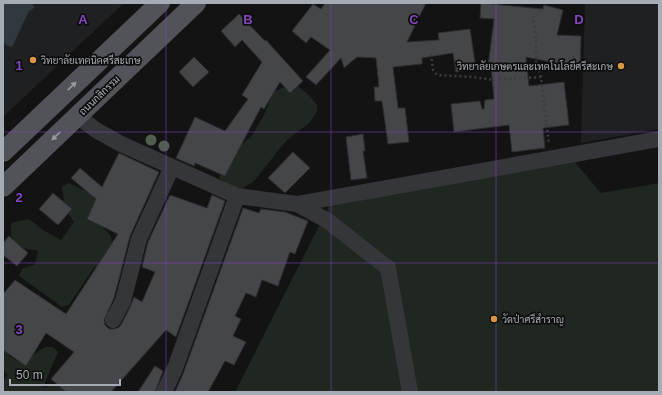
<svg xmlns="http://www.w3.org/2000/svg" width="662" height="395" font-family="Helvetica,Sarabun,sans-serif">
<style>
.built{fill:#1f2021}
.green{fill:#202620}
.water{fill:#30393d}
.building{fill:#454649;stroke:#2d2e30}
.lines{fill:none;stroke-linecap:round;stroke-linejoin:round}
.path{stroke:#3b3d40;stroke-width:2.5;stroke-dasharray:2 3;stroke-linecap:butt}
.minor{stroke:#353639;stroke-width:16}
.major{stroke:#515358;stroke-width:20}
.tree{fill:#505e4f}
.oneway{fill:#959aa1}
.grid{fill:none;stroke:#8446bd;stroke-width:1;stroke-opacity:0.55}
.poi-dot{fill:#da9545;stroke:#0e0e0f;stroke-width:1.5}
.labels{text-anchor:middle;stroke-width:3.5;stroke-linejoin:round;paint-order:stroke}
.poi-label{font-size:10px;fill:#a6acb3;stroke:#0e0e0f;text-anchor:start}
.street-label{font-size:10px;fill:#a6acb3;stroke:#0e0e0f}
.grid-label{font-size:13px;text-anchor:middle;font-weight:bold;fill:#8446bd;stroke:#0e0e0f;stroke-width:3.5;stroke-linejoin:round;paint-order:stroke}
</style>
<rect width="100%" height="100%" fill="#131314"/>
<path class="built" d="M3 3H124L3 117Z
M585 3H659V129L581 143Z"/>
<path class="green" d="M291 85 298 86 308 94 317 105V112L309 123 286 141 254 181 242 189H235L219 178 224 165 232 154 252 135 263 117 274 91Z
M574 161 601 193 659 183V392H235L330 204Z
M69 183 92 194 101 201 92 215 111 236 113 255 105 270 95 266 69 305 62 307 19 276 22 269 35 264 38 251 18 247 11 235V223L29 219 43 230 61 240 74 222 65 209 62 186Z
M3 337 9 356 21 363 45 347H53L58 352 43 387 66 384 77 392H3V382L7 375 3 369Z"/>
<path class="water" d="M3 3H32L34 8 29 11 12 47 6 45 3 41Z"/>
<path class="building" d="M325 3H426L407 42 439 40 438 33 470 29 476 69 456 72 453 53 422 58V64L393 67 398 108H405L409 142 388 144 382 101H375L374 87H379L376 58 357 57 344 68 341 58 316 85 306 77 330 50 311 37 306 43 292 31 313 4 321 9Z
M481 3 543 9 544 5 563 10 557 35 581 36 580 68 526 57 529 86 564 82 569 125 543 128 545 148 512 152 509 125 454 132 451 104 480 101 482 109H484L485 100 494 99 491 66 488 67 494 19 480 18Z
M239 14 265 41 266 40 303 81 290 93 280 82 264 109 261 107 225 176 195 163 194 166 176 158 195 117 225 131 248 99 242 95 262 62 242 40 235 47 221 31Z
M194 57 209 72 193 87 179 72Z
M363 134 365 151H363L367 178 351 180 346 137Z
M293 152 310 168 285 193 268 178Z
M119 153 159 172 130 236 114 298 104 320 105 325 109 329H114L118 328 121 325 131 305 134 297 142 302 155 272 142 267 148 242 170 195 207 208 212 195 225 201 176 337 166 330 111 392H66L51 379 74 352 46 333 26 366 3 350V294L15 280 66 314 118 234 87 219 96 199 71 178 80 168 102 187Z
M53 193 72 209 58 225 39 209Z
M243 208 259 213 261 209 285 212 308 221 295 254 290 252 278 286 262 280 256 297 246 293 235 316 241 319 233 336 246 342 234 365 225 361 208 392H175L183 374Z
M9 236 28 253 17 266 3 255V243Z
M155 366 163 371 155 392H138Z"/>
<g class="lines">
<path class="path" d="M533 16 536 39V61L541 77 549 144
M431 54 433 70 437 75 473 77 495 80 541 77"/>
<path class="minor" d="M77 116 96 130 119 143 237 196 297 204 659 139
M297 204 328 221 388 268 410 392
M113 320 123 301 139 239 172 167
M164 392 174 371 237 196"/>
<path class="major" d="M3 152 160 3
M3 187 196 3"/>
</g>
<g class="tree">
<circle cx="151" cy="140" r="5.5"/>
<circle cx="164" cy="146" r="5.5"/>
</g>
<defs><path id="oneway-solid" d="M-6-.8H1V-3.2L6.5 0L1 3.2V.8H-6Z"/></defs>
<g class="oneway">
<use href="#oneway-solid" transform="translate(72 86) rotate(-44)"/>
<use href="#oneway-solid" transform="translate(56 136) rotate(136)"/>
</g>
<path class="grid" d="M166 3V392M331 3V392M496 3V392M3 132H659M3 263H659"/>
<g class="poi-dot">
<circle cx="33" cy="60" r="4"/>
<circle cx="621" cy="66" r="4"/>
<circle cx="494" cy="319" r="4"/>
</g>
<g class="labels">
<g class="poi-label">
<text x="41" y="64">วิทยาลัยเทคนิคศรีสะเกษ</text>
<text x="613" y="70" text-anchor="end">วิทยาลัยเกษตรและเทคโนโลยีศรีสะเกษ</text>
<text x="502" y="323">วัดป่าศรีสำราญ</text>
</g>
<g class="street-label">
<text transform="translate(99 95) rotate(-44)" y="4">ถนนกสิกรรม</text>
</g>
</g>
<g class="grid-label">
<text x="83" y="24">A</text>
<text x="248" y="24">B</text>
<text x="414" y="24">C</text>
<text x="579" y="24">D</text>
<text x="19" y="70">1</text>
<text x="19" y="202">2</text>
<text x="19" y="334">3</text>
</g>
<rect width="662" height="395" fill="none" stroke="#a6acb3" stroke-width="8"/>
<path d="M10 379v6h110v-6" fill="none" stroke="#a6acb3" stroke-width="2"/>
<text x="16" y="379" font-size="12" fill="#a6acb3" stroke="#0e0e0f" stroke-width="3" paint-order="stroke">50 m</text>
</svg>
